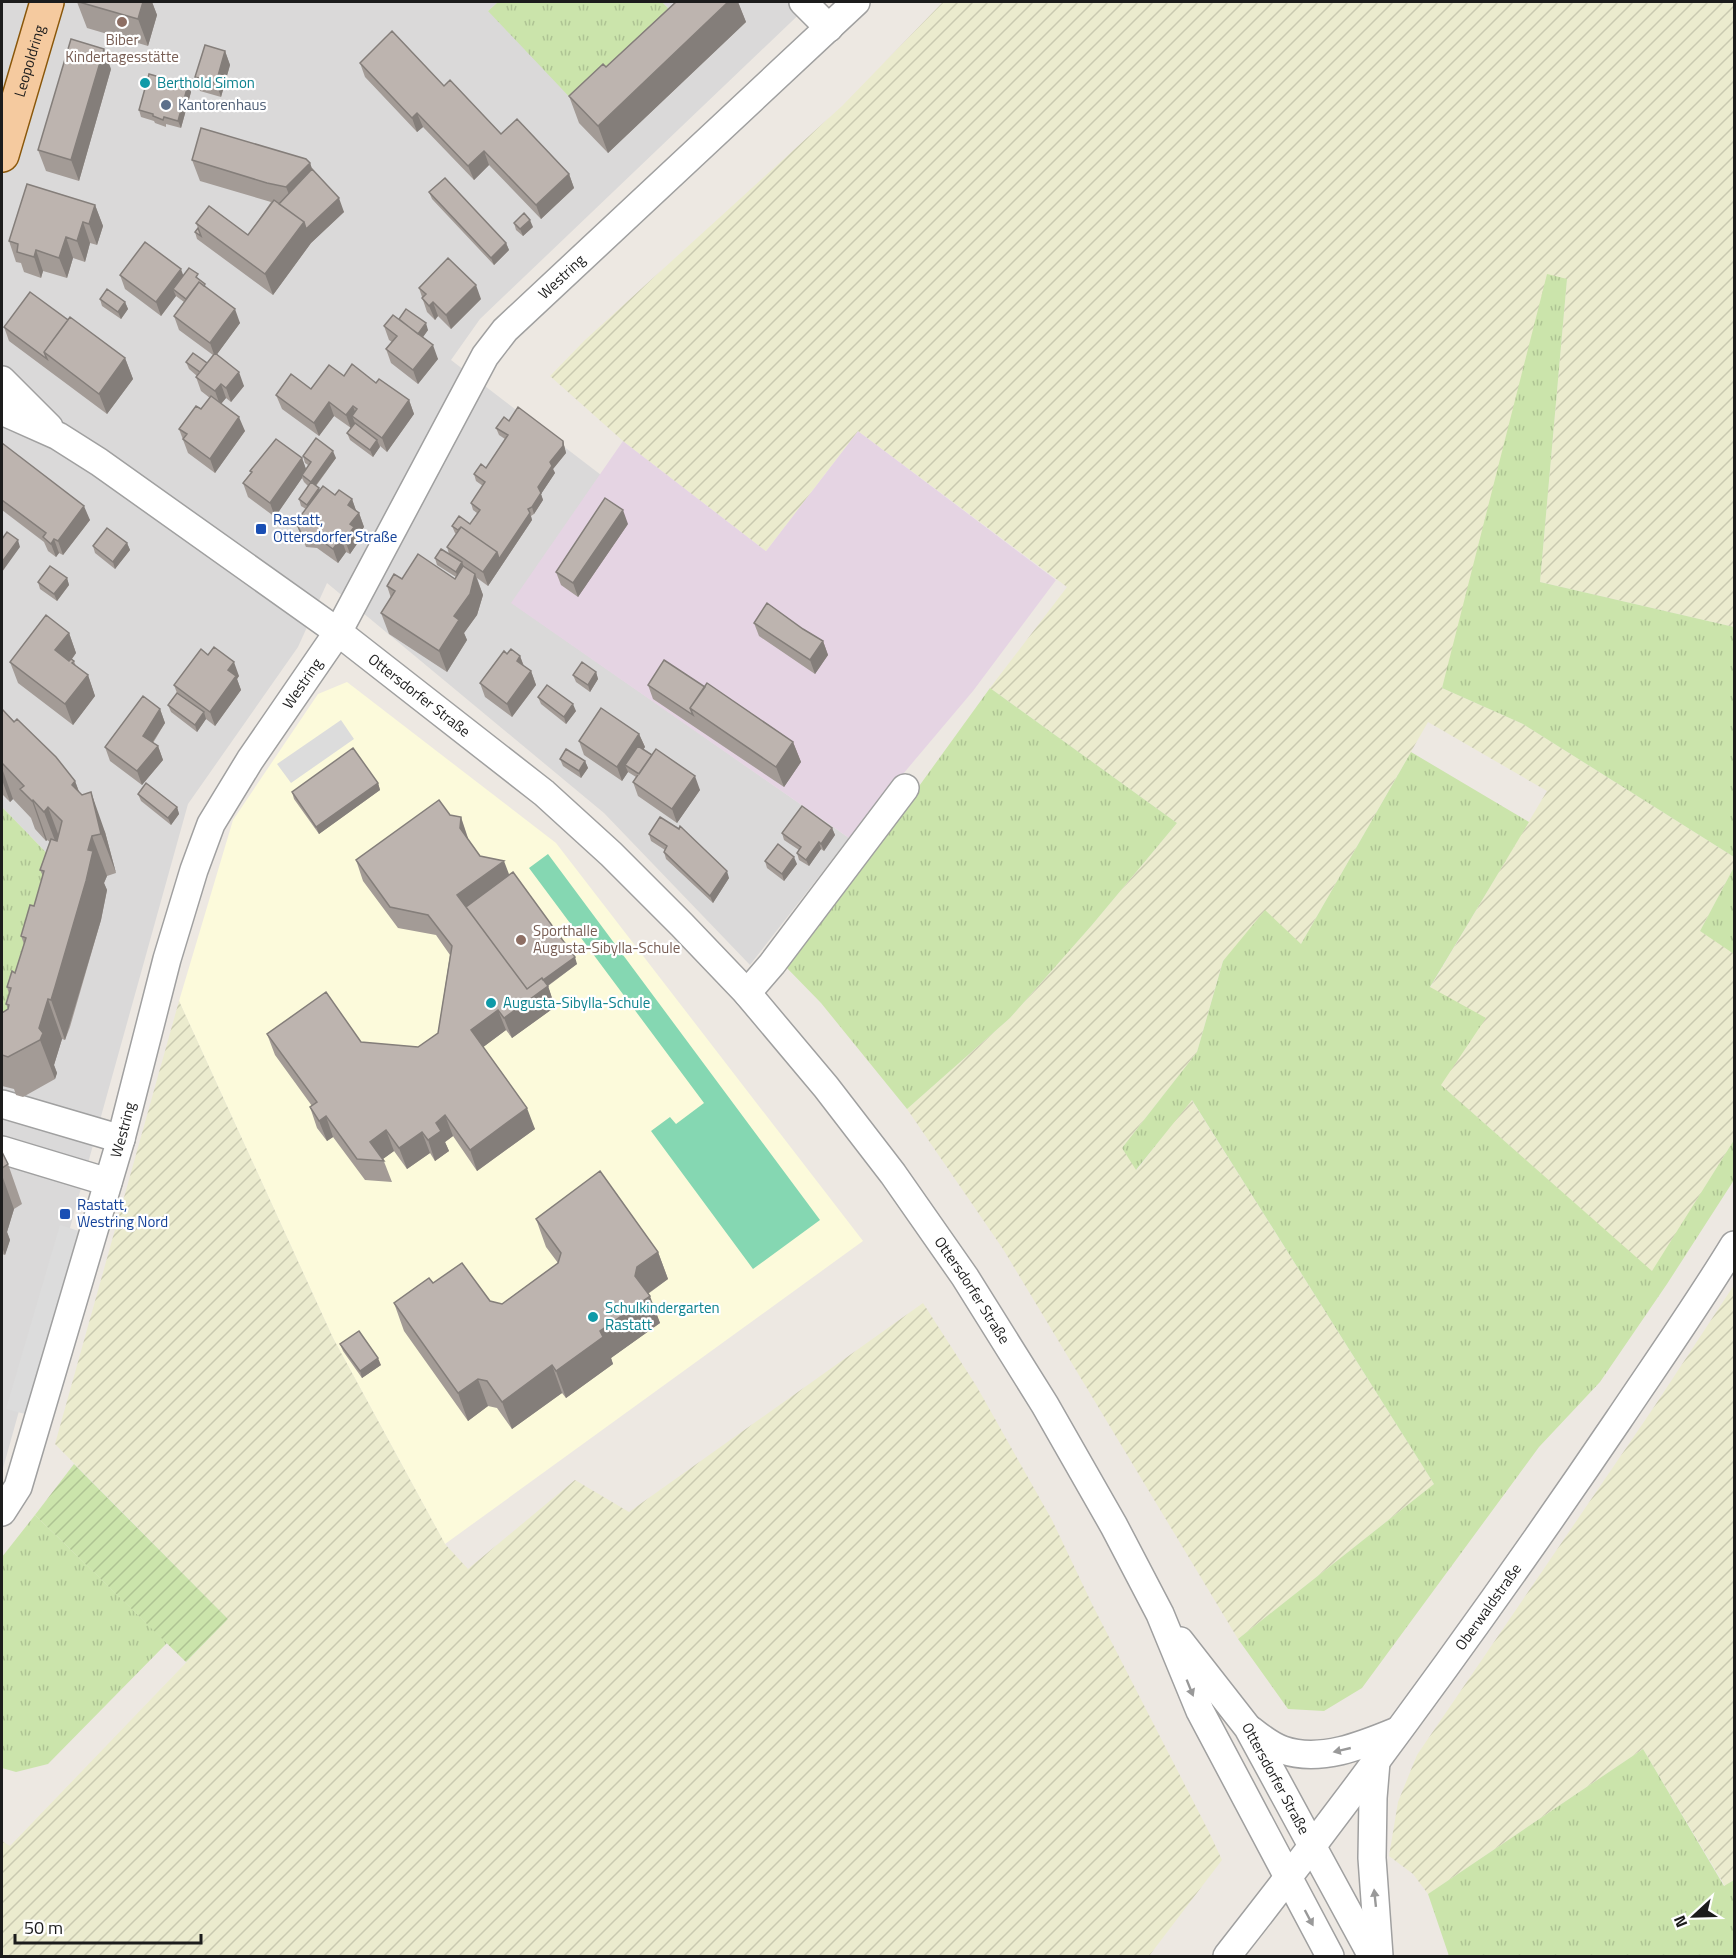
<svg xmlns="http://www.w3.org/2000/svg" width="1736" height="1958" font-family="'Titillium Web',sans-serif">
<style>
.residential{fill:#dad9d9}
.industrial{fill:#e5d4e3}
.education{fill:#fcfadb}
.farmland{fill:url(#farmland-furrows)}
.grass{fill:url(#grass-tufts)}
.garden{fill:url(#garden-furrows)}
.pitch{fill:#85d7b2}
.parking{fill:#dcdcdc}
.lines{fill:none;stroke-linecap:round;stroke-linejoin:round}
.minor-casing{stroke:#a0a0a0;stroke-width:30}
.major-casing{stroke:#8a570a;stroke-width:36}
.minor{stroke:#fff;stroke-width:27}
.major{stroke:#f5ca9f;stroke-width:33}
.wall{fill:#a39b96}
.shaded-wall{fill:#847e7a}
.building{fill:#bdb4af;stroke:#847e7a;stroke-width:1.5}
.oneway{fill:#999}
.education-dot{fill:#8d6e63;stroke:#fff;stroke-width:2}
.culture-dot{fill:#0f9aa8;stroke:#fff;stroke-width:2}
.service-dot{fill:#5c6f8a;stroke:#fff;stroke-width:2}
.transit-dot{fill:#1a4fb4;stroke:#fff;stroke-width:2}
.labels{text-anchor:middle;stroke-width:4.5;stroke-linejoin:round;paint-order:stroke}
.education-label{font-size:15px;fill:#785e54;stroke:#fff}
.street-label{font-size:15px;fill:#1c1c1c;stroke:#fff}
.culture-label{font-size:15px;fill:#0d838f;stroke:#fff;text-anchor:start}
.service-label{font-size:15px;fill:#4e5e75;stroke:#fff;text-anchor:start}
.transit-label{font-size:15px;fill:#164399;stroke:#fff;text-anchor:start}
</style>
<defs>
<pattern id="farmland-furrows" width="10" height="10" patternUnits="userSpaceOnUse" patternTransform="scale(1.5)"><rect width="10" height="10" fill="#ebebce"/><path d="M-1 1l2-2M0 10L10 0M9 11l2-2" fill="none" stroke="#c9c9b0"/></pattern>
<pattern id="grass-tufts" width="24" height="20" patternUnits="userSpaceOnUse" patternTransform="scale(1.5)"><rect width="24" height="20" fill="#cbe4ab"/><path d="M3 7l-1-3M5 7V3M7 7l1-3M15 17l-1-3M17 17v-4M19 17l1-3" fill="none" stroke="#aec393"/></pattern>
<pattern id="garden-furrows" width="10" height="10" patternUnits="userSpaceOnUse" patternTransform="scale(1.5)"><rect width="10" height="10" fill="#cbe4ab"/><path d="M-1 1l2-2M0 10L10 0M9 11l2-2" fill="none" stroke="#aec393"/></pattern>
</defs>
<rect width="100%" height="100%" fill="#ede8e2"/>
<path class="residential" d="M2 2H498L488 11 673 13 662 2H812L480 319 451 360 601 475 512 603 849 838 750 965 604 813 327 583 298 647 188 804 2 1472V1027L65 872 2 807Z"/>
<path class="industrial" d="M858 431 1056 580 973 691 849 838 511 603 623 441 766 551Z"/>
<path class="education" d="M347 682 556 843 863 1241 445 1544 333 1338 179 1001 233 820 318 694Z"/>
<path class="farmland" d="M943 2H1734V627L1540 582 1567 279 1442 688 1523 724 1734 857V867L1700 931 1734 952V1140L1652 1272 1441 1085 1430 988 1547 791 1428 722 1301 944 1223 960 1197 1052 1122 1148 1137 1170 1191 1099 1434 1484 1238 1639 1003 1249 907 1109 1010 1018 1092 925 1177 823 990 688 1067 587 858 431 766 551 623 441 550 376 585 340 842 106Z
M179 1001 333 1338 445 1544 468 1569 575 1480 629 1512 923 1303 977 1387 1052 1520 1092 1604 1209 1832 1222 1860 1149 1956H2V1841L10 1846 228 1619 55 1444Z
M1734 1285V1880L1725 1886 1643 1749 1428 1894 1413 1874 1389 1856 1398 1802 1417 1755 1654 1407Z"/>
<path class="grass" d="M498 2H662L673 13 577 105 488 11Z
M1547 274 1567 279 1540 582 1734 627V857L1523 724 1442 688Z
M990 688 1177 823 1092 925 1010 1018 907 1109 821 1003 784 965 909 800Z
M1411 752 1529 822 1430 987 1486 1018 1441 1085 1652 1271 1734 1140V1180L1667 1284 1600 1382 1539 1447 1362 1688 1324 1711 1288 1709 1238 1639 1434 1484 1192 1100 1136 1170 1122 1148 1197 1052 1223 961 1265 910 1301 944Z
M2 807 65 872 2 1027Z
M1734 867V954L1700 931Z
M35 1515 167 1643 48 1764 16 1772 2 1768V1557Z
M1643 1749 1724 1886 1734 1880V1956H1449L1428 1894Z"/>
<path class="garden" d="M74 1464 228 1619 186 1662 35 1515Z"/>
<path class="pitch" d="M548 854 820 1220 753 1269 651 1131 670 1117 676 1124 704 1103 529 868Z"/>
<path class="parking" d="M341 720 354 739 291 783 277 764Z
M60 1225 79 1231 25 1414 6 1409Z"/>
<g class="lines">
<defs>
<g id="minor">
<path d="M803 2 829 28"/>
<path d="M2 380 49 427"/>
<path id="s1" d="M2 411 58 436 99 462 338 632 544 793 611 854 682 925 747 993 826 1087 893 1174 965 1277 1045 1405 1114 1526 1160 1614 1200 1711 1330 1956"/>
<path d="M747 993 772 964 905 788"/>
<path d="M2 1104 121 1139"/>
<path d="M2 1150 108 1182"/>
<path id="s2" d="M2 1512 18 1487 121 1139 167 959 194 870 211 824 250 760 338 632 485 356 505 330 856 2"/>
<path id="s3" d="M1180 1641 1248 1728 1372 1956"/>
<path d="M1251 1730C1261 1738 1271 1746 1283 1750 1320 1763 1363 1745 1397 1731"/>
<path d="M1376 1762 1373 1798 1372 1858 1379 1956"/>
<path id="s4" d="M1227 1956C1364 1782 1495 1602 1619 1419 1658 1361 1698 1304 1734 1245"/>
</g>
<g id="major">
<path id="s5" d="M2 155 47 2"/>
</g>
</defs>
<use href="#minor" class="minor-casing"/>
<use href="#major" class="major-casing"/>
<use href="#minor" class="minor"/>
<use href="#major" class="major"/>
</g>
<path class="wall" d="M77 2H152L157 15 148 46 87 28Z
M675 2H738L746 22 608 153 579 123 569 96 606 67Z
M225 51 230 65 221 97 200 91 195 77Z
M360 63 444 86 501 134 569 174 574 188 541 219 489 165 474 180 423 127 417 132 365 77Z
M111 69 79 181 46 171 38 150Z
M188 85 191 92 181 128 166 124V127L155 123 154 121 141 117 139 110Z
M192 160 310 163 312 169 344 212 311 243 273 295 197 239 195 232 198 228 196 223 248 235 271 202 200 181Z
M429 192 506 243 509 250 494 265 432 199Z
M95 205 103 226 97 245 90 243 85 262 73 258 67 278 43 271 41 278 24 272 21 263 16 262 9 241Z
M514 223 533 227 523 236 516 230Z
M120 275 183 276 200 280 240 323 217 354 244 386 231 402 226 398 221 404 245 431 215 473 188 453 179 429 201 409 210 398 201 391 196 377 197 376 189 369 186 362 207 363 213 355 179 330 174 316 184 302 176 296 161 316 125 289Z
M419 288 481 299 451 329 438 316 435 320 427 312Z
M100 299 125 302 128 309 121 319 102 306Z
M399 319 428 330 423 337 438 359 418 384 391 363 386 349 392 342 389 340 384 326Z
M68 320 125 358 133 379 107 414 9 341 4 327Z
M344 376 376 383 409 400 414 414 387 452 380 446 373 457 350 440 347 433 351 428 334 416 319 436 282 409 276 395 311 389Z
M509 421 563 441 566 453 553 469 555 473 541 494 543 500 534 514 531 516 532 520 488 586 477 578 483 595 477 615 464 633 467 640 447 672 389 634 381 613 391 598 387 586 402 579H455L456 577 437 565 435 558 449 554 447 547 456 534 455 533 452 526 470 524 477 513 473 510 471 503 483 486 476 481 474 474 486 468 505 439 499 435 496 428Z
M2 443 90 520 63 555 59 553 56 557 48 551 44 542 2 510Z
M303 456 336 458 316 486 320 490 352 499 356 511 359 513 364 527 357 536 359 541 350 554 346 552 338 563 317 548 306 547 301 536 296 522 306 509 301 506 299 499 308 486 304 482 302 478 275 517 248 497 243 483 251 473 250 471 302 458 306 469 308 465 305 463Z
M628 524 578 597 561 585 556 572Z
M127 543 130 550 115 569 95 553 93 546Z
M67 578 69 585 57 601 40 589 38 582Z
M754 623 803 629 823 641 828 655 815 674 759 636Z
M69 633 76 653 72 659 74 661 76 666 88 675 95 696 73 725 18 683 10 662Z
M507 654 520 656 524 666 531 671 536 685 512 717 485 697 480 683Z
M208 655 239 676 237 679 241 690 215 726 206 719 197 732 171 712 168 705 177 693 174 685Z
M596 672 598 679 590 692 576 682 573 675Z
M648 685 705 687 793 742 801 762 784 787 653 699Z
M538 697 576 711 566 724 541 704Z
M2 709 75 781 79 792 105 832 116 873 107 876 104 883 107 890 101 920 70 1027 65 1040 62 1039 54 1065 57 1073 55 1079 23 1097 16 1095 14 1089 2 1086V1013L8 1009 6 1004 9 994 7 987 15 973 24 944 21 936 34 906 43 876 40 870 50 842 47 840 46 841 35 829 31 818 13 799 10 802 2 794Z
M160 709 165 723 153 743 158 746 163 760 142 785 110 761 105 747Z
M639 734 645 747 643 750 700 790 677 823 638 796 633 782 636 777 628 772 622 781 584 755 579 741Z
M560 759 585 761 588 768 581 778 563 766Z
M378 783 380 790 319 834 294 799 292 792Z
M138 794 177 807 179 814 171 825 141 801Z
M450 815 468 838V840L480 856 509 875 577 964 548 986 555 1007 512 1038 506 1030 483 1047 535 1129 477 1171 453 1136 445 1142 449 1151 435 1161 430 1153 407 1169 394 1151 383 1159 392 1182 365 1180 333 1137 327 1141 317 1128 310 1107 312 1106 275 1055 267 1034 418 1047 438 1033 450 955 436 935 398 928 363 881 356 860Z
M832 828 835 835 824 851 821 849 809 866 799 860 797 853 799 850 784 840 782 833Z
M649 834 729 878 713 903 666 859 664 852 665 850 651 841Z
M765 861 797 864 784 881 767 868Z
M2 1152 8 1164 22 1204 14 1209 7 1232 10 1240 5 1255 2 1254Z
M536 1219 658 1252 668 1279 648 1294 660 1323 611 1358 613 1364 566 1398 562 1393 512 1429 497 1408 488 1406 468 1421 404 1331 394 1303 433 1283 490 1301 502 1304 558 1263 546 1247Z
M340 1344 381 1365 362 1378 343 1351Z"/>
<path class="shaded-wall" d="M143 2H152L157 15 148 46 138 19Z
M728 2H738L746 22 608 153 598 126Z
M104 49 111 69 79 181 71 160Z
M225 51 230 65 221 97 216 83Z
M188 85 191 92 181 128 178 121Z
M417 113 423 127 417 132 412 118Z
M484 151 489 165 474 180 468 166Z
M310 163 317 183 294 207 286 187Z
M569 174 574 188 541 219 536 205Z
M339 198 344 212 311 243 273 295 265 274 304 222Z
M95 205 103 226 97 245 89 224Z
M530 220 533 227 523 236 520 229Z
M83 222 90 243 85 262 77 241Z
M66 237 73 258 67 278 59 258Z
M506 243 509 250 494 265 491 258Z
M36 250 43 271 41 278 34 257Z
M181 269 186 283 173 289 176 296 161 316 156 302Z
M476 285 481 299 451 329 446 315Z
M125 302 128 309 121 319 118 312Z
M433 302 438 316 435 320 429 306Z
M235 309 240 323 215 357 210 343Z
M426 323 428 330 418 344 416 337Z
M433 345 438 359 418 384 413 370Z
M125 358 133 379 107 414 99 394Z
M239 372 244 386 231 402 226 388Z
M221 384 226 398 220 405 215 391Z
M409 400 414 414 387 452 382 438Z
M329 402 334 416 319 436 314 423Z
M353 406 358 420 352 416 355 423 351 429 346 415Z
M239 417 245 431 215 473 210 459Z
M377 440 380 447 373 457 370 450Z
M563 441 566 453 553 469 555 473 541 494 543 500 534 514 532 507 538 487 550 462Z
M333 451 336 458 313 489 311 482Z
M302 458 307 472 302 475V478L275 517 270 503Z
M319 488 322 495 309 512 307 505Z
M352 499 357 513 348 505Z
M84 506 90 520 63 555 58 541Z
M623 510 628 524 578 597 573 583Z
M359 513 364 527 357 536 359 541 350 554 345 540 350 524Z
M530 513 532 520 488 586 483 572 497 552Z
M341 538 346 552 338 563 333 549Z
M54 539 59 553 56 557 51 544Z
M18 540 20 547 2 572V562Z
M127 543 130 550 115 569 113 562Z
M462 562 465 569 458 579 456 572Z
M475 574 483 595 477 615 464 633 467 640 447 672 439 651 454 616Z
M67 578 69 585 57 601 54 594Z
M69 633 76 653 63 671 55 650Z
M823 641 828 655 815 674 810 660Z
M520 656 525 670 517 661Z
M234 662 239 676 237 679 241 690 215 726 210 712 228 670Z
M531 671 536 685 512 717 507 704Z
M596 672 598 679 590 692 588 685Z
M88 675 95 696 73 725 65 704Z
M573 704 576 711 566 724 564 717Z
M160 709 165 723 148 749 143 736Z
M204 712 206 719 197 732 195 725Z
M639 734 645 747 630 768 625 765 628 772 622 781 617 767Z
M793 742 801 762 784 787 776 767Z
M158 746 163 760 142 785 137 771Z
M585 761 588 768 581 778 579 771Z
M2 768 13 799 10 802 2 780Z
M695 776 700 790 677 823 672 809Z
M75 781 90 821 72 785Z
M378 783 380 790 319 834 316 827Z
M91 792 105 832 116 873 101 834Z
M33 800 47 840 46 841 32 801Z
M48 807 63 847 59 851 44 812Z
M177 807 179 814 171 825 168 818Z
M461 817 468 838 467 849 460 828Z
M832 828 835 835 824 851 821 844Z
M92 836 107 876 104 883 107 890 101 920 65 1040 51 1000Z
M819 842 821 849 809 866 806 860Z
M794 857 797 864 784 881 782 874Z
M504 861 512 882 462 909 457 895Z
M727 871 729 878 713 903 710 896Z
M575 957 577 964 543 989 540 982Z
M548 986 555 1007 512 1038 504 1018Z
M48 999 62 1039 54 1065 57 1073 55 1079 40 1040 39 1028Z
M498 1010 506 1030 478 1051 471 1030Z
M527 1108 535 1129 477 1171 470 1150Z
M445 1115 453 1136 445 1142 449 1151 435 1161 428 1140 436 1123Z
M326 1116 333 1137 327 1141 319 1121Z
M386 1130 394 1151 380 1161 370 1142Z
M422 1132 430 1153 407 1169 399 1148Z
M2 1175 14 1209 7 1232 10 1240 5 1255 2 1247Z
M658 1252 668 1279 647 1294 650 1296 660 1323 611 1358 613 1364 566 1398 556 1371 600 1331 635 1276 637 1267Z
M378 1358 381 1365 362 1378 360 1371Z
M552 1365 562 1393 512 1429 502 1402Z
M478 1379 488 1406 468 1421 458 1393Z"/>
<path class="building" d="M79 2H143L138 19Z
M676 2H728L598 126 569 96 603 64 606 67Z
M392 31 444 86 450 80 501 134 517 119 569 174 536 205 484 151 468 166 417 113 412 118 360 63Z
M71 39 104 49 71 160 38 150Z
M205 45 225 51 216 83 195 77Z
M149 74 188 85 178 121 164 117 163 120 153 116V114L139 110Z
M201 128 306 159 310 163 286 187 267 183 192 160Z
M312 169 339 198 306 229 304 222 279 204Z
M445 178 506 243 491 258 429 192Z
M27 184 95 205 89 224 83 222 77 241 66 237 59 258 36 250 34 257 17 252 18 244 9 241Z
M274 200 304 222 265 274 196 223 209 206 248 235Z
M524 213 530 220 520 229 514 223Z
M198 228 201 236 195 232Z
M145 242 181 269 156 302 120 275Z
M448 258 476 285 446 315 433 302 429 306 422 298 426 294 419 288Z
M189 268 198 274 196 277 205 284 204 286 199 282 186 299 173 289Z
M199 282 235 309 210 343 174 316Z
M107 289 125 302 118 312 100 299Z
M30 292 68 320 44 352 47 359 4 327Z
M406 309 426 323 418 334 399 319Z
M393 315 433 345 413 370 386 349 397 336 384 326Z
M70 317 125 358 99 394 44 352Z
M193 353 207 363 200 372 186 362Z
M215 353 239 372 226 388 221 384 215 391 196 377Z
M352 364 376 383 379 379 409 400 382 438 352 416 357 409 353 406 346 415 329 402 314 423 276 395 291 374 311 389 329 365 344 376Z
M211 396 239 417 210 459 183 439 187 434 179 429 196 406 201 409Z
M518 407 563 441V446L550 462 552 466 538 487 541 493 532 507 528 509 530 513 499 559 497 552 461 527 458 530 452 526 459 516 470 524 480 510 471 503 485 482 474 474 481 464 486 468 508 435 496 428 504 417 509 421Z
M355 423 377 440 370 450 347 433Z
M316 438 333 451 311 482 302 475 311 462 303 456Z
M276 439 302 458 270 503 243 483 252 472 250 471Z
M2 443 84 506 58 541 54 539 51 544 43 537 46 533 2 500Z
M311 482 319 488 307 505 299 499Z
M323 486 335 495 339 490 352 499 348 505 359 513 350 524 354 527 345 540 341 538 333 549 312 534 301 533 296 522Z
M605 498 623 510 573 583 556 572Z
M461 527 497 552 483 572 447 547Z
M107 528 127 543 113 562 93 546Z
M7 532 18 540 2 562V539Z
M441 549 462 562 456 572 435 558Z
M418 554 455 579 463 566 475 574 470 594 454 616 459 620 439 651 381 613 395 591 387 586 394 574 402 579Z
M50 566 67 578 54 594 38 582Z
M767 603 803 629 823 641 810 660 754 623Z
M46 615 69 633 55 650 69 661 71 659 74 661 72 663 88 675 65 704 10 662Z
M214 647 234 662 228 670 236 676 210 712 174 685 201 649 208 655Z
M511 649 520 656 517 661 531 671 507 704 480 683 504 651 507 654Z
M664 660 705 687 690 708 693 715 648 685Z
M582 662 596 672 588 685 573 675Z
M707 683 793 742 776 767 690 708Z
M547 685 573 704 564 717 538 697Z
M177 693 204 712 195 725 168 705Z
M143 696 160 709 143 736 158 746 137 771 105 747Z
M601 708 639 734 617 767 579 741Z
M2 709 14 722 17 719 56 757 75 781 72 785 82 795 91 792 101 834 92 836 88 850 93 851 86 881 55 987 51 1000 48 999 39 1028 43 1033 40 1040 8 1057 2 1055V1013L8 1009 9 1005 6 1004 11 988 7 987 12 971 15 973 26 938 21 936 30 905 34 906 44 871 40 870 51 839 57 841 62 821 48 807 44 812 33 800 32 801 20 789 24 786 2 763Z
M638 746 652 755 639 774 625 765Z
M353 748 378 783 316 827 292 792Z
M566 749 585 761 579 771 560 759Z
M656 749 695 776 672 809 633 782Z
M146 783 177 807 168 818 138 794Z
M439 800 450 815 461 817 460 828 480 856 504 861 457 895 527 989 542 978 548 986 504 1018 498 1010 471 1030 527 1108 470 1150 445 1115 436 1123 441 1131 428 1140 422 1132 399 1148 386 1130 370 1142 384 1161 357 1159 326 1116 319 1121 310 1107 317 1102 267 1034 326 992 361 1042 418 1047 438 1033 452 946 428 915 390 907 356 860Z
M802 806 832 828 821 844 819 842 806 860 797 853 801 847 782 833Z
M660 817 679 829 680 826 727 871 710 896 664 852 667 846 649 834Z
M778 844 794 857 782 874 765 861Z
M513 872 575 957 543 980 542 978 527 989 466 907Z
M2 1152 8 1164 2 1168Z
M600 1171 658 1252 637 1267 635 1276 650 1296 600 1331 603 1337 556 1371 552 1365 502 1402 487 1381 478 1379 458 1393 394 1303 429 1278 433 1283 462 1263 490 1301 502 1304 558 1263 561 1253 536 1219Z
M359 1331 378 1358 360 1371 340 1344Z"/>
<defs><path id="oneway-solid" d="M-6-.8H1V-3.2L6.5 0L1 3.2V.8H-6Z" transform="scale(1.5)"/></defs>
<g class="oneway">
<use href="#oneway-solid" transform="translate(1190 1688) rotate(68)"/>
<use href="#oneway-solid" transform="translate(1342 1750) rotate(167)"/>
<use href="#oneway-solid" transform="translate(1375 1898) rotate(-96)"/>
<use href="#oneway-solid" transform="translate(1309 1918) rotate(62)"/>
</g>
<g class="education-dot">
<circle cx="122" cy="22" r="6"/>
<circle cx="521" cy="940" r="6"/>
</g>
<g class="culture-dot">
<circle cx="145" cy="83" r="6"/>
<circle cx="491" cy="1003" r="6"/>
<circle cx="593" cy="1317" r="6"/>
</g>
<circle class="service-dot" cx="166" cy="105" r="6"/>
<g class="transit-dot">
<rect x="255" y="523" width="12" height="12" rx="3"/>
<rect x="59" y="1208" width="12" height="12" rx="3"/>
</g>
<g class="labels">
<g class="education-label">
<text x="122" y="45">Biber<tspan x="122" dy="17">Kindertagesstätte</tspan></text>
<text x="533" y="936" text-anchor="start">Sporthalle<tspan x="533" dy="17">Augusta-Sibylla-Schule</tspan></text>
</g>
<g class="street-label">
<text dy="5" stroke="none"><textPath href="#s5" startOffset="98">Leopoldring</textPath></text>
<text dy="5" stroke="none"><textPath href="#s2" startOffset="1374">Westring</textPath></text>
<text dy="5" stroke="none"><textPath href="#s2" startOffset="888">Westring</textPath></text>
<text dy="5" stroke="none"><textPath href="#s1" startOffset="506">Ottersdorfer Straße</textPath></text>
<text dy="5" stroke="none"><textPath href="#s2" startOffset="402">Westring</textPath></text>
<text dy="5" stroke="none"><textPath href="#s1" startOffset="1323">Ottersdorfer Straße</textPath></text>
<text dy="5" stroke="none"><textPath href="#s4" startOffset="436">Oberwaldstraße</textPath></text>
<text dy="5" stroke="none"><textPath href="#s3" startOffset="168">Ottersdorfer Straße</textPath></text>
</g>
<g class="culture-label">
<text x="157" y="88">Berthold Simon</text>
<text x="503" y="1008">Augusta-Sibylla-Schule</text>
<text x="605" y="1313">Schulkindergarten<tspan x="605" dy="17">Rastatt</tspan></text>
</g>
<g class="service-label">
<text x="178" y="110">Kantorenhaus</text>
</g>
<g class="transit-label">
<text x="273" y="525">Rastatt,<tspan x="273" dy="17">Ottersdorfer Straße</tspan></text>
<text x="77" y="1210">Rastatt,<tspan x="77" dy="17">Westring Nord</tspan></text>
</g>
</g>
<rect width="1736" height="1958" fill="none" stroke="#1c1c1c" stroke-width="6"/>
<g transform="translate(1694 1916) rotate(248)" stroke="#ffffff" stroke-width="4.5" paint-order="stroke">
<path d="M0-4.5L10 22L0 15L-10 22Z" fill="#1c1c1c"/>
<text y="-9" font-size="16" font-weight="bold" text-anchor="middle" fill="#1c1c1c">N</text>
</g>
<path d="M15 1934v9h186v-9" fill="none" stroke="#1c1c1c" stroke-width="3"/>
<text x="24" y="1934" font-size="18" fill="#1c1c1c" stroke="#ffffff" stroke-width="4.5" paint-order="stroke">50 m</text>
</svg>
